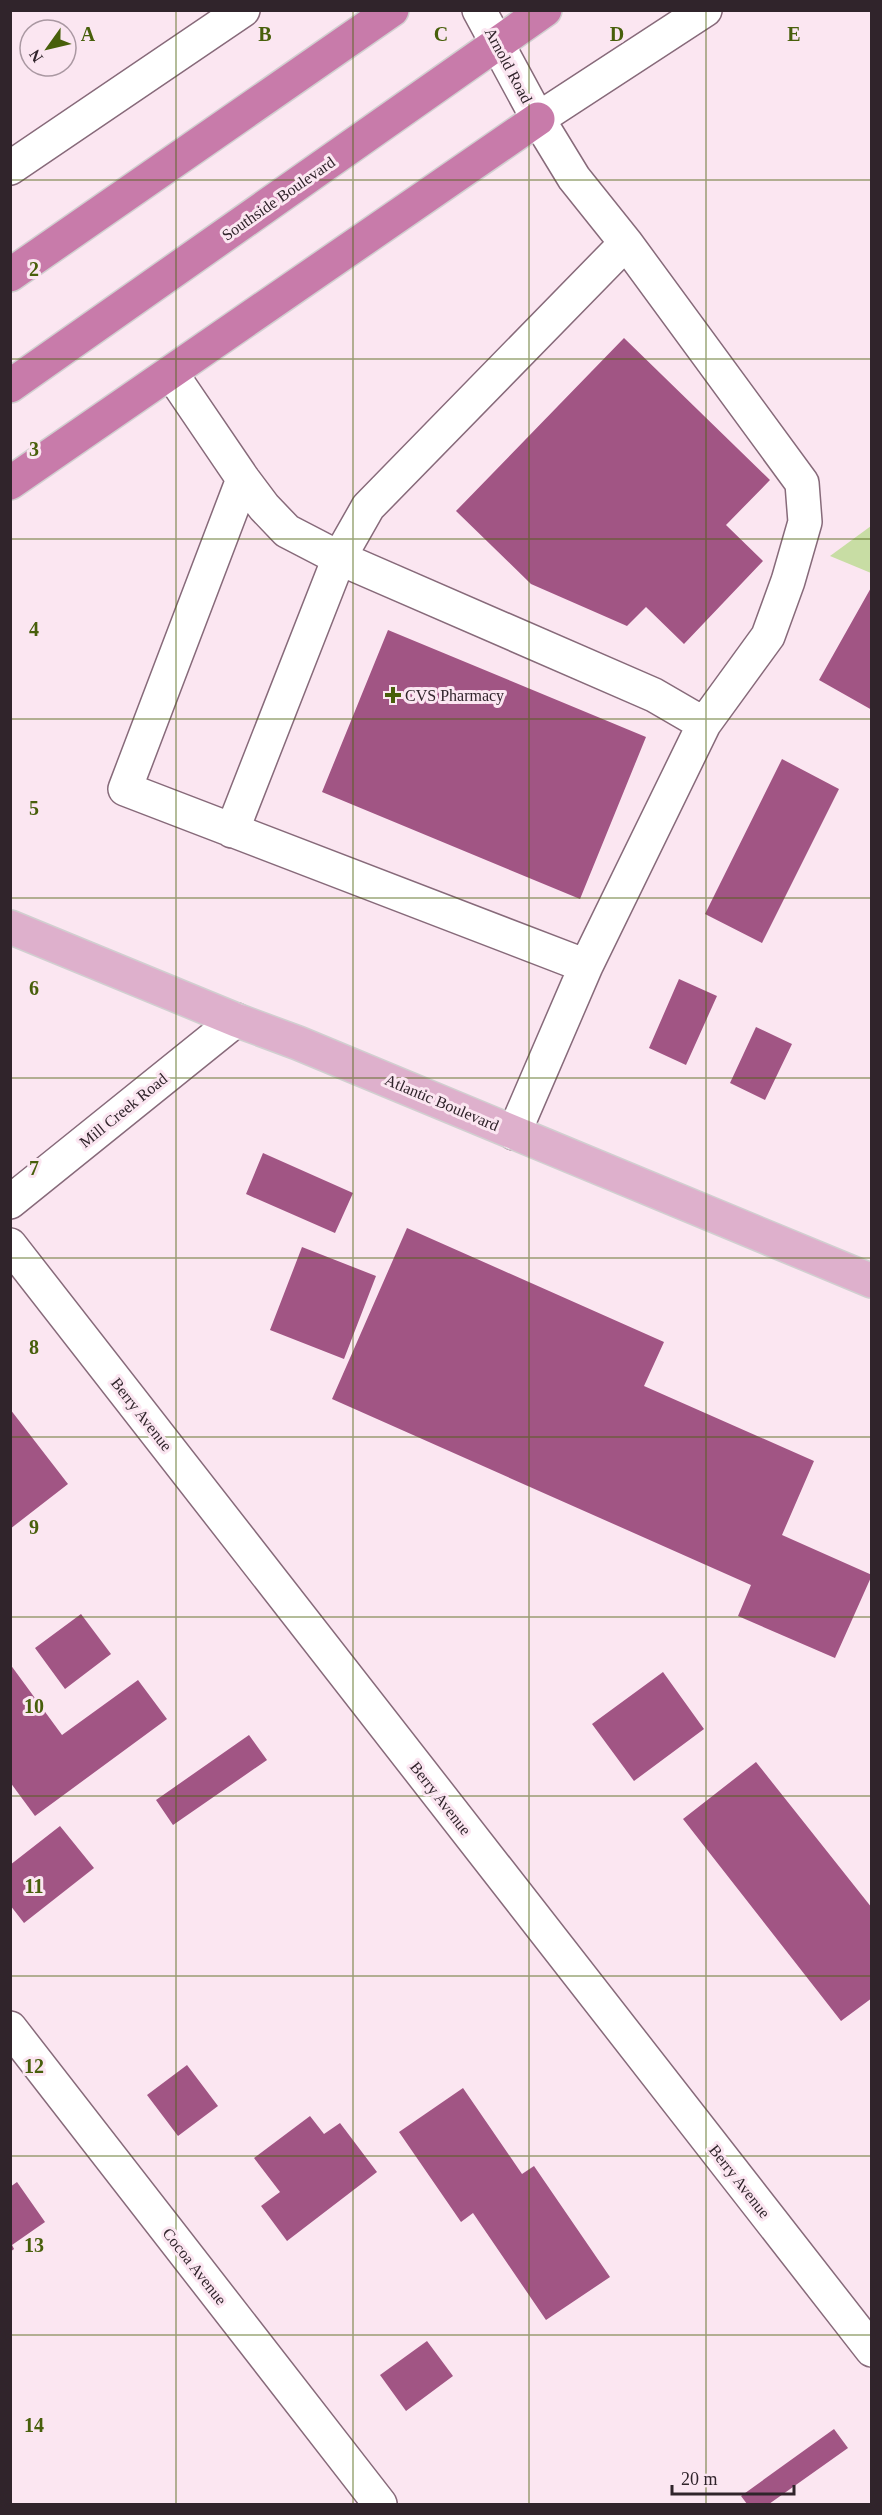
<svg xmlns="http://www.w3.org/2000/svg" width="882" height="2515" font-family="'Times New Roman',serif">
<style>
.green{fill:#c8dda4}
.building{fill:#a15584}
.lines{fill:none;stroke-linecap:round;stroke-linejoin:round}
.minor-casing{stroke:#876a7a;stroke-width:36}
.major-casing{stroke:#d1cfd0;stroke-width:36}
.highway-casing{stroke:#d1cfd0;stroke-width:36}
.minor{stroke:#fff;stroke-width:33}
.major{stroke:#deb0cc;stroke-width:33}
.highway{stroke:#c87baa;stroke-width:33}
.grid{fill:none;stroke:#485f0b;stroke-width:1.5;stroke-opacity:0.55}
.poi-dot{fill:#485f0b;stroke:#fbe6f1;stroke-width:2}
.labels{text-anchor:middle;stroke-width:6;stroke-linejoin:round;paint-order:stroke}
.street-label{font-size:16px;fill:#30242b;stroke:#fbe6f1}
.poi-label{font-size:16px;fill:#30242b;stroke:#fbe6f1;text-anchor:start}
.grid-label{font-size:20px;text-anchor:middle;font-weight:bold;fill:#485f0b;stroke:#fbe6f1;stroke-width:6;stroke-linejoin:round;paint-order:stroke}
</style>
<rect width="100%" height="100%" fill="#fbe6f1"/>
<path class="green" d="M871 526V573L830 556Z"/>
<path class="building" d="M624 338 770 480 726 525 763 561 684 644 646 607 627 626 531 584 456 511Z
M872 586V710L819 680Z
M388 630 646 737 580 899 322 792Z
M782 759 839 789 762 943 705 914Z
M679 979 717 996 686 1065 649 1048Z
M756 1027 792 1044 765 1100 730 1083Z
M263 1153 353 1193 335 1233 246 1194Z
M407 1228 664 1342 644 1386 814 1461 782 1535 872 1575 835 1658 738 1616 751 1585 332 1399Z
M302 1247 376 1276 344 1359 270 1330Z
M10 1409 68 1484 10 1529Z
M81 1614 111 1654 65 1689 35 1648Z
M10 1664 62 1735 138 1680 167 1719 35 1816 10 1782Z
M663 1672 704 1729 634 1781 592 1724Z
M249 1735 267 1760 173 1825 156 1800Z
M756 1762 872 1908V1998L841 2021 683 1819Z
M60 1826 94 1868 24 1923 10 1905V1865Z
M187 2065 218 2106 178 2136 147 2095Z
M463 2088 522 2174 534 2166 610 2277 546 2320 473 2213 461 2222 399 2132Z
M310 2116 324 2134 340 2123 377 2172 287 2241 261 2206 280 2192 254 2158Z
M17 2182 45 2222 12 2245 14 2249 10 2252V2187Z
M427 2341 453 2376 406 2411 380 2375Z
M834 2429 848 2448 769 2504H747L741 2496Z"/>
<g class="lines">
<defs>
<path id="minor" d="M479 10 538 119 574 178 626 243 802 483 805 522 788 581 768 636 704 724
M538 119 705 10
M10 168 243 10
M171 373 243 479 264 507 287 531 339 558 654 695 704 724 586 966
M243 479 125 789 586 966 514 1133
M232 831 339 558 368 507 626 243
M10 1202 236 1020
M10 1245 872 2350
M10 2028 380 2504"/>
<path id="major" d="M10 927 236 1020 298 1043 872 1281"/>
<path id="highway" d="M10 275 392 10
M10 386 545 10
M10 483 538 119"/>
</defs>
<use href="#minor" class="minor-casing"/>
<use href="#major" class="major-casing"/>
<use href="#highway" class="highway-casing"/>
<use href="#minor" class="minor"/>
<use href="#major" class="major"/>
<use href="#highway" class="highway"/>
</g>
<path class="grid" d="M176 10V2504M353 10V2504M529 10V2504M706 10V2504M10 180H872M10 359H872M10 539H872M10 719H872M10 898H872M10 1078H872M10 1258H872M10 1437H872M10 1617H872M10 1796H872M10 1976H872M10 2156H872M10 2335H872"/>
<path class="poi-dot" d="M390 686h6v6h6v6h-6v6h-6v-6h-6v-6h6z"/>
<g class="labels">
<g class="street-label">
<text transform="translate(509 65) rotate(62)" y="6">Arnold Road</text>
<text transform="translate(278 198) rotate(-35)" y="6">Southside Boulevard</text>
<text transform="translate(442 1102) rotate(23)" y="6">Atlantic Boulevard</text>
<text transform="translate(123 1110) rotate(-39)" y="6">Mill Creek Road</text>
<text transform="translate(142 1414) rotate(52)" y="6">Berry Avenue</text>
<text transform="translate(441 1798) rotate(52)" y="6">Berry Avenue</text>
<text transform="translate(740 2181) rotate(52)" y="6">Berry Avenue</text>
<text transform="translate(195 2266) rotate(52)" y="6">Cocoa Avenue</text>
</g>
<g class="poi-label">
<text x="405" y="701">CVS Pharmacy</text>
</g>
</g>
<g class="grid-label">
<text x="88" y="41">A</text>
<text x="265" y="41">B</text>
<text x="441" y="41">C</text>
<text x="617" y="41">D</text>
<text x="794" y="41">E</text>
<text x="34" y="276">2</text>
<text x="34" y="456">3</text>
<text x="34" y="636">4</text>
<text x="34" y="815">5</text>
<text x="34" y="995">6</text>
<text x="34" y="1175">7</text>
<text x="34" y="1354">8</text>
<text x="34" y="1534">9</text>
<text x="34" y="1713">10</text>
<text x="34" y="1893">11</text>
<text x="34" y="2073">12</text>
<text x="34" y="2252">13</text>
<text x="34" y="2432">14</text>
</g>
<rect width="882" height="2515" fill="none" stroke="#30242b" stroke-width="24"/>
<g transform="translate(48 48) rotate(236)"><circle r="28" fill="#fbe6f1" stroke="#aa98a2" stroke-width="1.5"/>
<path d="M0-4.5L10 22L0 15L-10 22Z" fill="#485f0b"/>
<text y="-9" font-size="16" font-weight="bold" text-anchor="middle" fill="#30242b">N</text>
</g>
<path d="M672 2485v9h122v-9" fill="none" stroke="#30242b" stroke-width="3"/>
<text x="681" y="2485" font-size="18" fill="#30242b" stroke="#fbe6f1" stroke-width="4.5" paint-order="stroke">20 m</text>
</svg>
